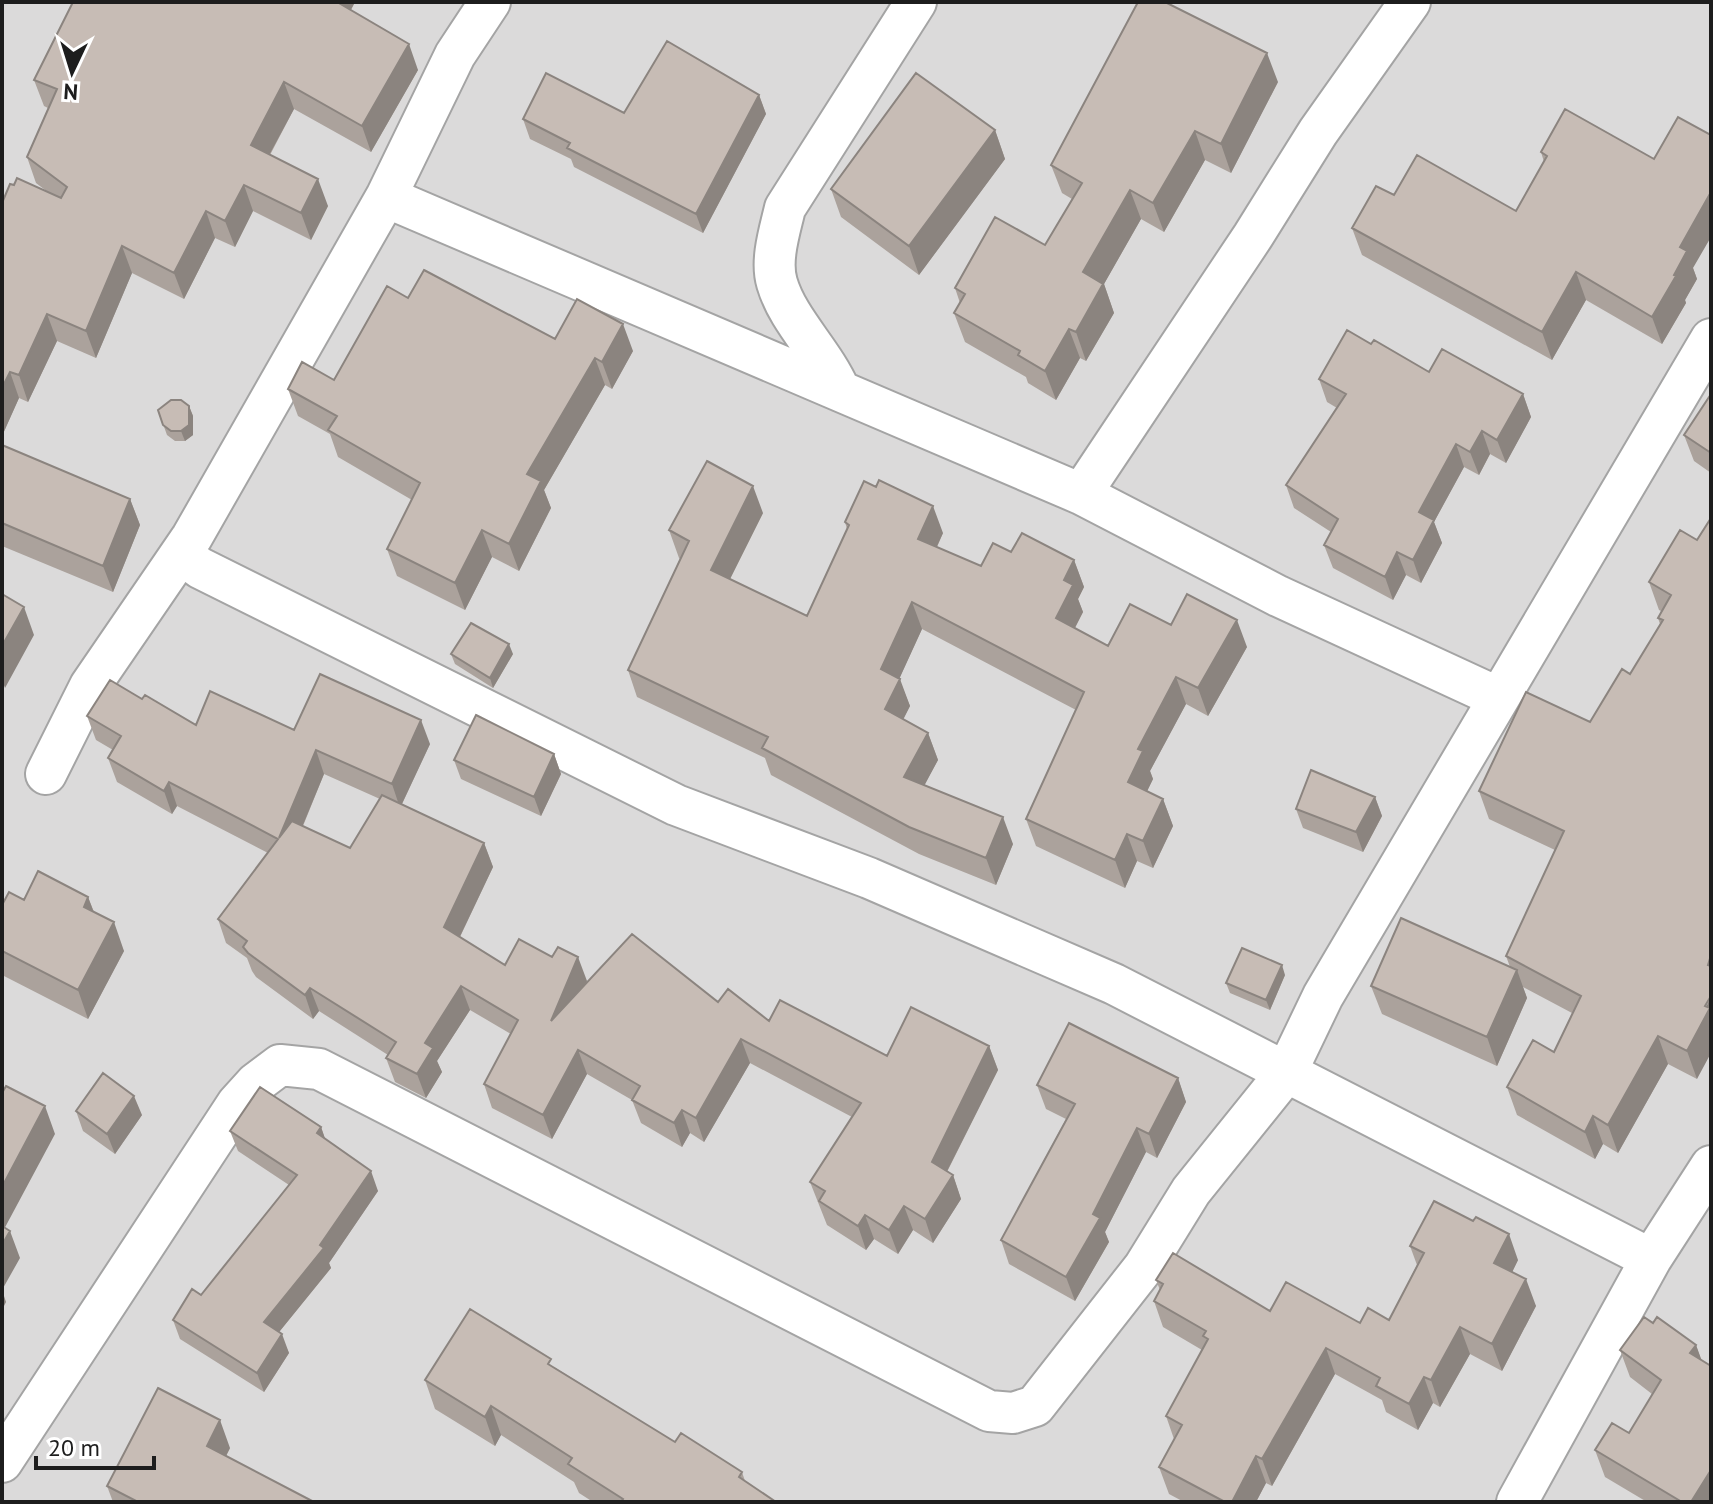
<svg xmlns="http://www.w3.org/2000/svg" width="1713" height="1504" font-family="'PT Sans',sans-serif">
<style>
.residential{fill:#dbdada}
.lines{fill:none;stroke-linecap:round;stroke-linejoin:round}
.minor-casing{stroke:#a4a4a4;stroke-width:44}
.minor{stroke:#fff;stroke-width:40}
.wall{fill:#aba29c;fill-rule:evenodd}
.shaded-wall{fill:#8b847f}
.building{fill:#c7bcb5;stroke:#8b847f;stroke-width:2}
</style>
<rect width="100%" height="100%" fill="#efeae2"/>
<path class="residential" d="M2 2H1711V1502H2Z"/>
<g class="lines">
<defs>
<path id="minor" d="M1410 2 1318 132 1253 236 1081 494 1278 596 1497 697
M386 197 1081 494
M840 391C823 352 788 321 777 283 770 260 780 230 785 208L916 2
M181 554 200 568 676 805 869 878 1114 984 1651 1259
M46 774 90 686 192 537 386 197 455 55 490 2
M2 1462 237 1104 256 1083 280 1065 319 1069 989 1411 1013 1413 1035 1406 1144 1267 1191 1191 1286 1073 1323 996 1711 339
M1517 1502 1651 1259 1711 1166"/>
</defs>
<use href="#minor" class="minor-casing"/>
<use href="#minor" class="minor"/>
</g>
<path class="wall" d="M355 2 351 10 418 70 371 152 294 109 270 155 328 206 311 240 253 211 235 247 215 238 184 299 132 273 96 358 57 341 28 402 19 398 2 436V203L14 185 49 193 36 183 27 157 48 108 44 106 34 80Z
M1278 82 1231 173 1205 160 1164 232 1141 219 1104 284 1114 313 1086 361 1080 358 1056 400 1028 383 1026 377 965 342 954 313 960 303 955 288 1045 245 1072 199 1062 193 1051 165Z
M759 95 766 114 703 233 574 167 571 159 530 139 523 119 624 113Z
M1565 109 1693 268 1697 279 1685 300 1686 303 1662 344 1586 300 1552 360 1362 255 1352 228 1394 195 1516 211 1544 162 1541 152Z
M995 130 1005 159 919 275 841 217 831 189Z
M408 298 555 339 633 351 612 389 605 385 544 490 551 508 519 571 492 557 465 610 397 576 387 549 412 500 338 457 330 434 298 416 288 389 334 380Z
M1371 344 1429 372 1523 394 1531 417 1506 463 1490 454 1479 475 1464 467 1434 522 1442 543 1421 583 1406 575 1393 600 1333 568 1324 545 1331 532 1294 508 1286 485 1337 408 1327 402 1319 379Z
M1711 394V473L1694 461 1684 435Z
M189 406 193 416V435L185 441H175L167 435 158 410Z
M2 445 130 499 140 525 113 592 2 546Z
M763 513 730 579 807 616 847 529 845 522 943 533 937 547 981 566 1011 552 1074 560 1084 587 1078 599 1083 612 1075 628 1108 646 1171 625 1247 647 1208 716 1186 704 1150 771 1153 779 1147 791 1163 799 1173 826 1153 868 1137 861 1125 888 1036 846 1026 819 1076 710 922 629 899 679 910 706 903 719 928 733 938 760 924 785 1013 844 996 885 919 854 771 775 765 758 637 697 628 670 680 559 679 558 669 530Z
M1680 530 1697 1079 1668 1064 1618 1153 1603 1144 1595 1159 1517 1115 1507 1087 1554 1052 1572 1013 1523 987 1527 998 1497 1066 1382 1014 1371 986 1510 967 1506 956 1555 850 1489 819 1479 791 1590 722 1630 674 1660 624 1658 618 1661 611 1659 610 1649 582Z
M451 654H513L493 688 455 664Z
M142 699 196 725 294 730 430 744 402 804 484 843 493 867 460 937 505 965 587 981 586 984 718 1002 769 1021 887 1056 989 1046 998 1070 947 1172 953 1175 961 1199 933 1243 913 1230 898 1254 874 1239 866 1250 827 1225 810 1182 852 1117 750 1063 704 1142 690 1133 682 1147 641 1123 632 1100 587 1074 552 1139 492 1108 484 1084 511 1034 470 1010 437 1061 442 1072 426 1098 395 1082 386 1058 388 1055 319 1011 313 1019 256 977 252 971 247 958 226 943 218 919 268 853 177 806 172 814 117 782 108 758 113 750 96 740 87 716ZM324 774 380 799 350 848 303 826Z
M554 754 561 774 541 816 461 779 454 760Z
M1375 797 1382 816 1363 852 1303 828 1296 809Z
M88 897 94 912 124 951 88 1019 4 976 2 970V905L24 900Z
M1285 975 1270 1010 1230 993 1226 983Z
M1178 1078 1186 1102 1157 1158 1146 1152 1105 1232 1109 1242 1075 1301 1009 1264 1001 1240 1066 1119 1046 1109 1037 1085Z
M76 1111 142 1115 115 1154 83 1131Z
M321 1127 325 1139 378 1191 329 1263 331 1268 279 1332 289 1353 264 1392 180 1339 173 1320 201 1295 289 1185 238 1151 230 1131Z
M1410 1246 1518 1260 1512 1272 1536 1306 1502 1371 1470 1354 1440 1407 1433 1403 1418 1430 1386 1412 1382 1400 1335 1374 1272 1486 1266 1483 1256 1502H1184L1169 1494 1159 1467 1174 1439 1166 1416 1202 1350 1163 1327 1154 1301 1160 1290 1156 1280 1270 1311 1360 1323 1389 1320 1417 1265Z
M1653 1323 1696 1345 1701 1360 1711 1502H1647L1605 1477 1595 1450 1629 1433 1652 1394 1630 1377 1620 1350Z
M554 1367 675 1442 742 1472 745 1481 776 1502H593L579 1493 574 1482 501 1435 495 1446 435 1409 425 1380Z
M230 1448 226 1456 314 1502H113L107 1486Z"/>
<path class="shaded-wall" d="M333 2H355L342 26Z
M409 44 418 70 371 152 362 126Z
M1267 53 1278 82 1231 173 1221 144Z
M284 82 294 109 260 172 251 145Z
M759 95 766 114 703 233 696 214Z
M995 130 1005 159 919 275 909 246Z
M1195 131 1205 160 1164 232 1153 203Z
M318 179 328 206 311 240 301 213Z
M244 185 253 211 235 247 225 221Z
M1130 190 1141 219 1104 284 1114 313 1086 361 1076 332 1083 272Z
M1711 192V237L1693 268 1697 279 1685 300 1686 303 1662 344 1652 317 1680 247Z
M206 211 215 238 184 299 174 273Z
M122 246 132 273 96 358 86 331Z
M1576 272 1586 300 1552 360 1542 332Z
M47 314 57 341 28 402 19 375Z
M623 324 633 351 612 389 602 362Z
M1069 329 1080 358 1056 400 1045 371Z
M595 358 605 385 544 490 551 508 519 571 509 544 527 474Z
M10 372 19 398 2 436V388Z
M1523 394 1531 417 1506 463 1497 440Z
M189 406 193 416V435L185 441 181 431Z
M1482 431 1490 454 1479 475 1470 452Z
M1456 444 1464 467 1434 522 1442 543 1421 583 1413 560 1419 512Z
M753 486 763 513 721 597 711 570Z
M130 499 140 525 113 592 103 566Z
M933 506 943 533 928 566 918 539Z
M482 530 492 557 465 610 455 583Z
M1397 552 1406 575 1393 600 1385 577Z
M1074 560 1084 587 1078 599 1083 612 1066 645 1056 618 1064 580Z
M912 602 922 629 891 697 881 669Z
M24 607 34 635 5 688 2 680V646Z
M1237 620 1247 647 1208 716 1198 688Z
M509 644 513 654 493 688 490 678Z
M1176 677 1186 704 1150 771 1153 779 1138 810 1128 782 1138 749Z
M900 679 910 706 895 736 885 709Z
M421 720 430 744 400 808 392 784Z
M928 733 938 760 914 805 904 777Z
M316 750 324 774 288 861 279 838Z
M554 754 561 774 541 816 534 797Z
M169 782 177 806 172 814 164 791Z
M1375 797 1382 816 1363 852 1356 832Z
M1163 799 1173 826 1153 868 1143 841Z
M1003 817 1013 844 996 885 986 858Z
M1127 834 1137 861 1125 888 1115 860Z
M484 843 493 867 453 951 444 927Z
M88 897 99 926 84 907Z
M114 922 124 951 88 1019 78 990Z
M578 957 587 981 560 1045 551 1021Z
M1282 965 1285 975 1270 1010 1266 1000Z
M1517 970 1527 998 1497 1066 1487 1037Z
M461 986 470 1010 437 1061 442 1072 426 1098 417 1074 425 1043Z
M310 988 319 1011 313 1019 305 995Z
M1711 996V1053L1697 1079 1687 1051Z
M1658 1036 1668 1064 1618 1153 1608 1125Z
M741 1039 750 1063 704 1142 696 1118Z
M989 1046 998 1070 940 1185 932 1162Z
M578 1050 587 1074 552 1139 543 1115Z
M1178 1078 1186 1102 1157 1158 1149 1134Z
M134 1096 142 1115 115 1154 107 1134Z
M45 1106 55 1134 2 1233V1187Z
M682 1110 690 1133 682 1147 674 1123Z
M1593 1116 1603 1144 1595 1159 1585 1132Z
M321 1127 328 1147 317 1133Z
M1137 1128 1146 1152 1105 1232 1109 1242 1075 1301 1066 1277 1093 1214Z
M371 1171 378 1191 329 1263 331 1268 271 1342 264 1322 320 1245Z
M953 1175 961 1199 933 1243 925 1219Z
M904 1206 913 1230 898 1254 889 1230Z
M865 1215 874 1239 866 1250 858 1226Z
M10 1231 20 1258 2 1290V1245Z
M1509 1234 1518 1260 1504 1289 1494 1263Z
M1526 1279 1536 1306 1502 1371 1492 1344Z
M2 1290 6 1302 2 1310Z
M1460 1327 1470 1354 1440 1407 1431 1380Z
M282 1334 289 1353 264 1392 257 1373Z
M1696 1345 1706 1372 1690 1353Z
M1326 1348 1335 1374 1272 1486 1262 1459Z
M1424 1377 1433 1403 1418 1430 1409 1404Z
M491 1406 501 1435 495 1446 485 1417Z
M220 1420 230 1448 217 1474 207 1446Z
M1256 1456 1266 1483 1256 1502H1232Z
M1711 1470V1502H1691Z"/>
<path class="building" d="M73 2H337L409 44 362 126 284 82 251 145 318 179 301 213 244 185 225 221 206 211 174 273 122 246 86 331 47 314 19 375 10 372 2 388V203L10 184 14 185 17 178 61 198 67 187 27 157 57 89 34 80Z
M1138 2H1165L1267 53 1221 144 1195 131 1153 203 1130 190 1083 272 1103 284 1076 332 1069 329 1045 371 1018 355 1020 351 954 313 965 294 955 288 995 217 1045 245 1082 183 1051 165Z
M667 41 759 95 696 214 567 148 570 143 523 119 546 73 624 113Z
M916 73 995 130 909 246 831 189Z
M1565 109 1654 159 1678 117 1711 135V192L1680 247 1687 251 1674 275 1676 276 1652 317 1576 272 1542 332 1352 228 1376 186 1394 195 1417 155 1516 211 1547 156 1541 152Z
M424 270 555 339 577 299 623 324 602 362 595 358 527 474 541 481 509 544 482 530 455 583 387 549 420 483 328 430 337 416 288 389 302 362 334 380 387 286 408 298Z
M1347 330 1371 344 1374 340 1429 372 1442 349 1523 394 1497 440 1482 431 1470 452 1456 444 1419 512 1434 520 1413 560 1397 552 1385 577 1324 545 1338 519 1286 485 1346 394 1319 379Z
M1711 394V453L1684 435Z
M171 400H181L189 406V425L181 431H171L163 425 158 410Z
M2 445 130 499 103 566 2 523Z
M707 461 753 486 711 570 807 616 849 525 845 522 864 481 876 487 879 480 933 506 918 539 981 566 993 543 1011 552 1022 533 1074 560 1064 580 1073 585 1056 618 1108 646 1130 604 1171 625 1187 594 1237 620 1198 688 1176 677 1138 749 1143 751 1128 782 1163 799 1143 841 1127 834 1115 860 1026 819 1084 692 912 602 881 669 900 679 885 709 928 733 904 777 1003 817 986 858 909 827 762 748 768 737 628 670 689 541 669 530Z
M1711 518V955L1708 965 1711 966V996L1705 1006 1710 1008 1687 1051 1658 1036 1608 1125 1593 1116 1585 1132 1507 1087 1533 1040 1554 1052 1581 996 1506 956 1564 831 1479 791 1526 692 1590 722 1622 669 1630 674 1663 620 1658 618 1671 595 1649 582 1680 530 1697 540Z
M2 594 24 607 2 646Z
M471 623 509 644 490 678 451 654Z
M320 674 421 720 392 784 316 750 279 838 292 821 350 848 382 795 484 843 444 927 505 965 519 939 552 957 558 947 578 957 551 1021 632 934 718 1002 728 989 769 1021 780 1000 887 1056 911 1007 989 1046 932 1162 953 1175 925 1219 904 1206 889 1230 865 1215 858 1226 819 1201 825 1191 810 1182 861 1103 741 1039 696 1118 682 1110 674 1123 632 1100 640 1086 578 1050 543 1115 484 1084 518 1020 461 986 425 1043 433 1048 417 1074 386 1058 396 1042 310 988 305 995 248 953 243 947 247 941 218 919 278 839 169 782 164 791 108 758 121 736 87 716 110 680 142 699 145 695 196 725 210 691 294 730Z
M476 715 554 754 534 797 454 760Z
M1311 770 1375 797 1356 832 1296 809Z
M38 871 88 897 84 907 114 922 78 990 2 951V905L9 892 24 900Z
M1401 918 1517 970 1487 1037 1371 986Z
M1242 948 1282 965 1266 1000 1226 983Z
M1069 1023 1178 1078 1149 1134 1137 1128 1093 1214 1100 1218 1066 1277 1001 1240 1075 1104 1037 1085Z
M103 1073 134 1096 107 1134 76 1111Z
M6 1086 45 1106 2 1187V1093Z
M260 1087 321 1127 317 1133 371 1171 320 1245 324 1248 264 1322 282 1334 257 1373 173 1320 192 1289 201 1295 297 1175 230 1131Z
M1434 1201 1473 1221 1476 1217 1509 1234 1494 1263 1526 1279 1492 1344 1460 1327 1431 1380 1424 1377 1409 1404 1376 1386 1380 1378 1326 1348 1262 1459 1256 1456 1232 1502H1225L1159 1467 1182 1425 1166 1416 1208 1339 1203 1336 1206 1331 1154 1301 1163 1284 1156 1280 1173 1253 1270 1311 1286 1282 1360 1323 1368 1308 1389 1320 1424 1253 1410 1246Z
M2 1226 10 1231 2 1245Z
M470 1309 551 1359 548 1364 675 1442 681 1433 742 1472 739 1477 776 1502H621L623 1499 568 1464 572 1458 491 1406 485 1417 425 1380Z
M1644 1317 1653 1323 1657 1317 1696 1345 1690 1353 1711 1366V1470L1691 1502H1682L1595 1450 1612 1423 1629 1433 1661 1380 1620 1350Z
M158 1388 220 1420 207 1446 314 1502H138L107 1486Z"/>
<rect width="1713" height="1504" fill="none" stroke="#1d1d1d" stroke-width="8"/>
<g transform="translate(72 72) rotate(184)" stroke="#ffffff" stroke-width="6" paint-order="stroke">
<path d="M0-6L14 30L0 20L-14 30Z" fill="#1d1d1d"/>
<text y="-12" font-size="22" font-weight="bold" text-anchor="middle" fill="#1d1d1d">N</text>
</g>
<path d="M36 1456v12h118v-12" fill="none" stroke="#1d1d1d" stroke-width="4"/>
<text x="48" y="1456" font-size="24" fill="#1d1d1d" stroke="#ffffff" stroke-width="6" paint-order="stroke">20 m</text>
</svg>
